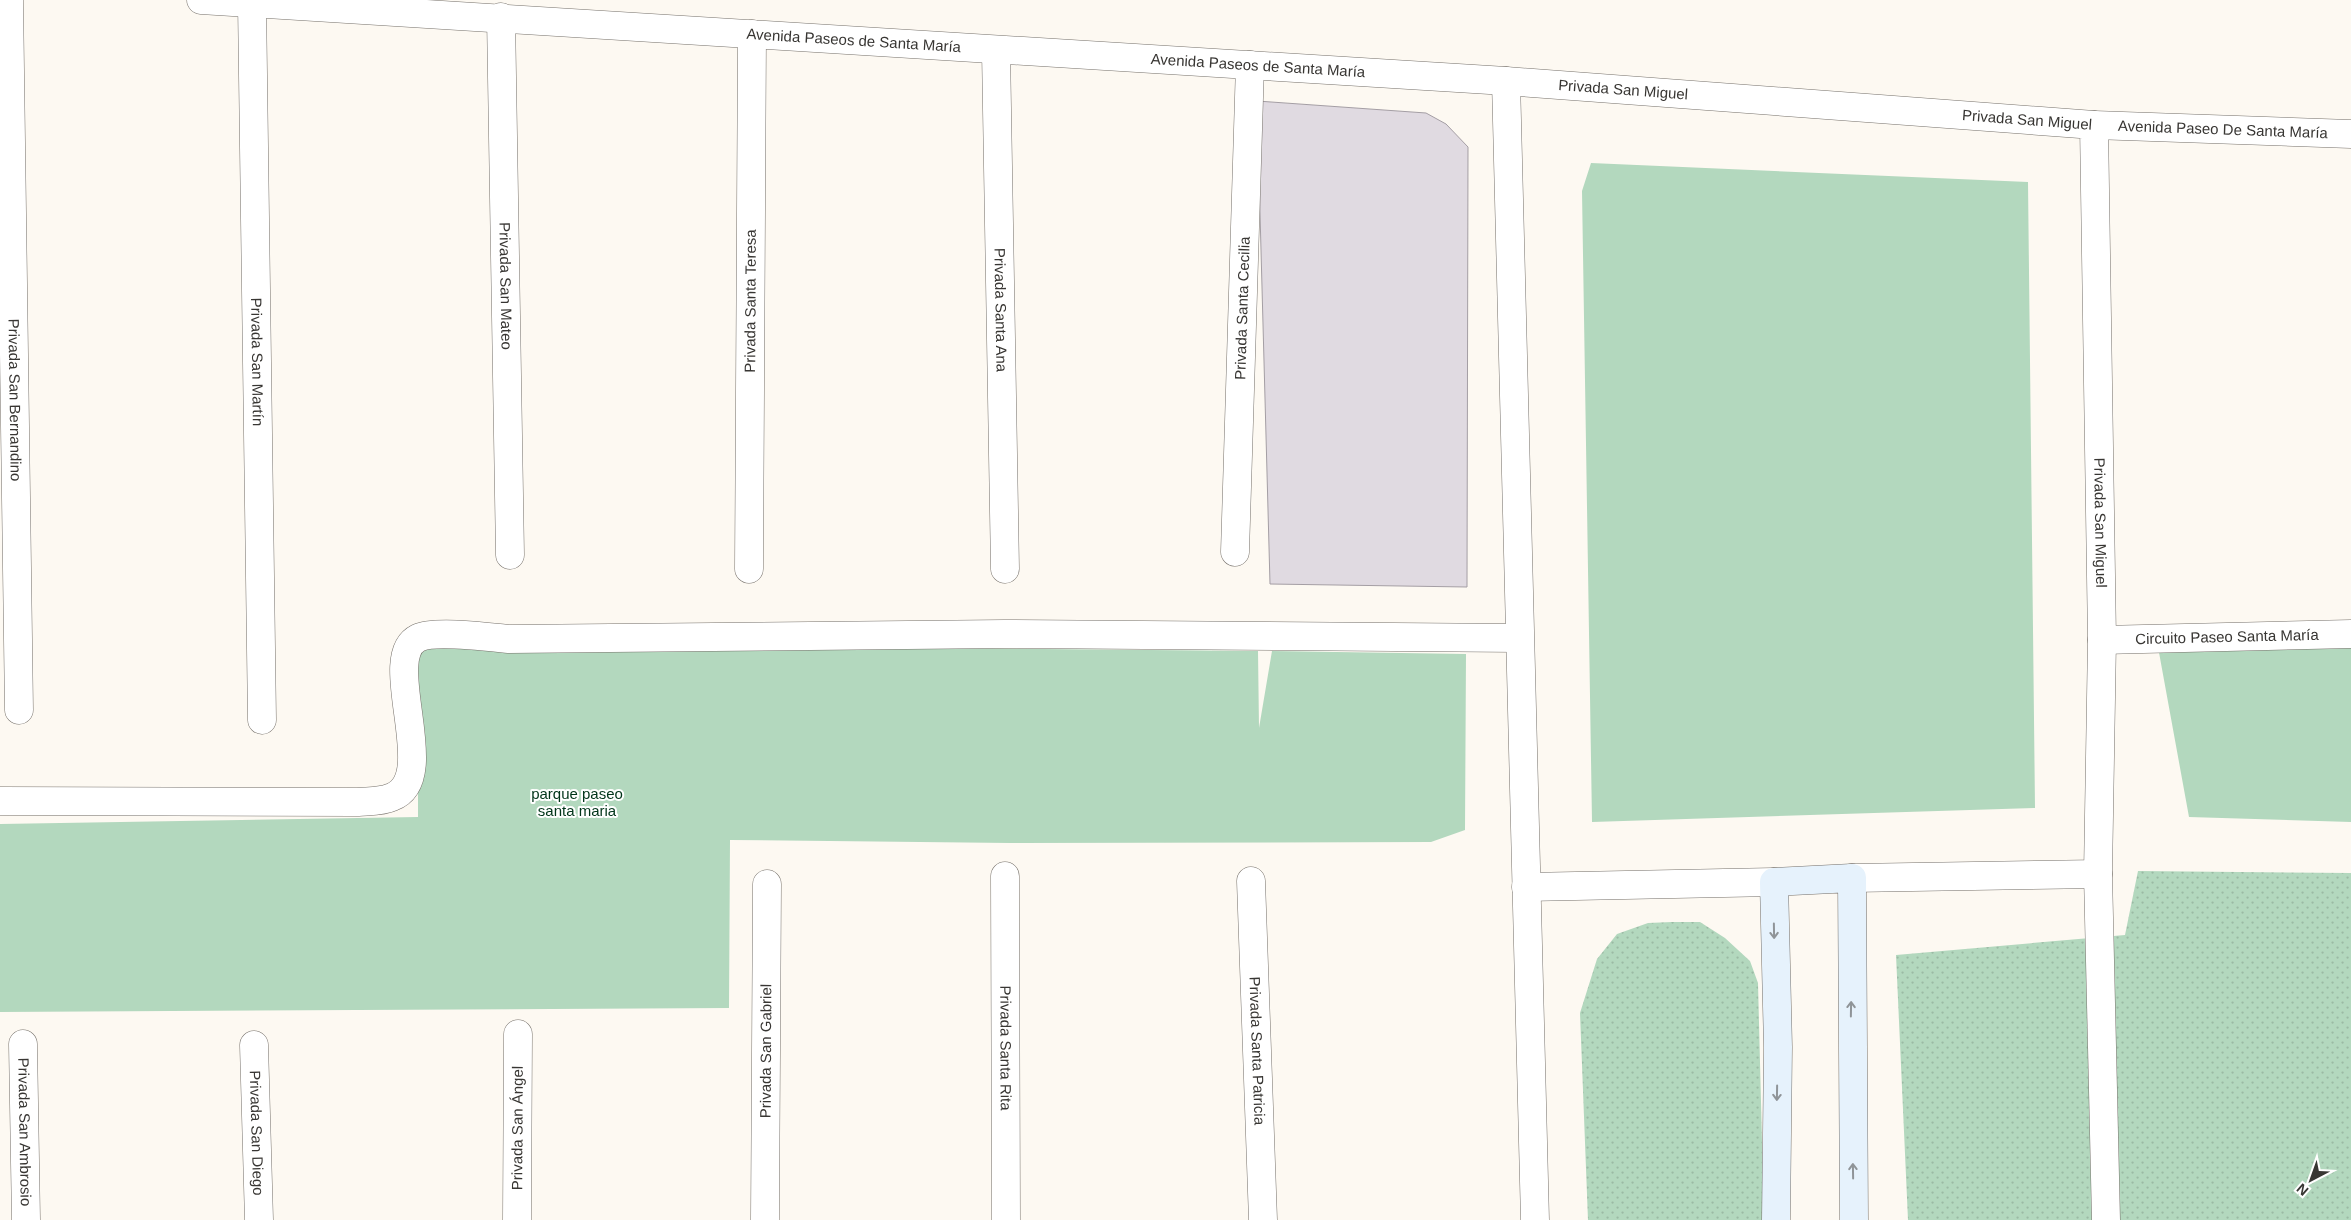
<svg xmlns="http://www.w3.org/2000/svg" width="2351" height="1220" font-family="Arial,sans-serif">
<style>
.grass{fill:url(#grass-dots)}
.green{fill:#b3d8be}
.building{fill:#e0dae1;stroke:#a49ea4}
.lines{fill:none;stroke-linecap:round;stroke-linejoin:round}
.street-casing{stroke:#76716b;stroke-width:29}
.secondary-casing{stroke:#76716b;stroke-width:29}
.street{stroke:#fff;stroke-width:28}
.secondary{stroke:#e6f2fc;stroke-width:28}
.oneway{stroke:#8f9498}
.labels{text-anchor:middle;stroke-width:4;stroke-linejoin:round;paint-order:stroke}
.street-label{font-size:15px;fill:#383633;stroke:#fff}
.park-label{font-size:15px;fill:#003419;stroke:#fff}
</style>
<defs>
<pattern id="grass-dots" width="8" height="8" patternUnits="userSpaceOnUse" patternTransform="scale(1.25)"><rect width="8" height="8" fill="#b3d8be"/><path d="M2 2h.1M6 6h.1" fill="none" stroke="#9bbaa4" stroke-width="1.8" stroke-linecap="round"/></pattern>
</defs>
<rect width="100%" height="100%" fill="#fdf9f2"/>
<path class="grass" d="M2138 871 2351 873V1220H1908L1896 955 2125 935Z
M1672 922H1700L1725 938 1750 961 1758 983 1764 1220H1588L1580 1013 1597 959 1617 934 1648 923Z"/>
<path class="green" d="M1591 163 2028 182 2035 808 1592 822 1582 191Z
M418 643 1258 651 1259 728 1272 651 1466 654 1465 830 1431 842 1010 843 730 840 729 1008 0 1012V824L418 817Z
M2351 646V822L2189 817 2158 647Z"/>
<path class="building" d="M1257 101 1426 113 1446 124 1468 147 1467 587 1270 584Z"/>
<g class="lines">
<defs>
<g id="street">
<path id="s1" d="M9 0 19 710"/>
<path id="s2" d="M201 0 1506 81 2094 125 2102 640 2098 874 1852 878"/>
<path id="s3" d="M252 3 262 720"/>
<path id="s4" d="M501 17 510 555"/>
<path id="s5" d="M996 51 1005 569"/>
<path d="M1506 81 1535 1220"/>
<path id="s6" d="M2094 125 2351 134"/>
<path id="s7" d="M1235 552 1250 65"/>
<path id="s8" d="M749 569 752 34"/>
<path id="s9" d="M2102 640 2351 634"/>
<path d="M0 801 358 802C369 801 381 802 392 797 442 778 378 658 418 638 434 630 489 637 509 639L1004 634 1519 638"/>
<path d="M2098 874 2106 1220"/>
<path id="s10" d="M1005 876 1006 1220"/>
<path id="s11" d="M1251 881 1263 1220"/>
<path d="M1526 887 1774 882"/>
<path id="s12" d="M23 1044 26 1220"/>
<path id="s13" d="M254 1045 259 1220"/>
<path id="s14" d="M517 1220 518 1034"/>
<path id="s15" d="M765 1220 767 884"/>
</g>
<path id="secondary" d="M1776 1220 1778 1047 1774 882 1852 878 1854 1220"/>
</defs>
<use href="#street" class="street-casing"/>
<use href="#secondary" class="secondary-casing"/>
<use href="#street" class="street"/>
<use href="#secondary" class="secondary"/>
</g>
<defs><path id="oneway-shaft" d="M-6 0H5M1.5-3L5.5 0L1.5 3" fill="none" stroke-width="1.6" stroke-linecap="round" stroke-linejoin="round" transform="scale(1.25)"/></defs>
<g class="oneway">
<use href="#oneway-shaft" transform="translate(1774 931) rotate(89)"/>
<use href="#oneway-shaft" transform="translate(1851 1009) rotate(-89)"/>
<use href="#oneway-shaft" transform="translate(1777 1093) rotate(91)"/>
<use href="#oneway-shaft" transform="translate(1853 1171) rotate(-91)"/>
</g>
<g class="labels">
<g class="street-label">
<text dy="5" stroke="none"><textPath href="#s2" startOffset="654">Avenida Paseos de Santa María</textPath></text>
<text dy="5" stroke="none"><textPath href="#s2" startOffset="1059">Avenida Paseos de Santa María</textPath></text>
<text dy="5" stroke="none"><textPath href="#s2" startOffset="1425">Privada San Miguel</textPath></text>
<text dy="5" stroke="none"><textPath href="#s2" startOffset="1830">Privada San Miguel</textPath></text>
<text dy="5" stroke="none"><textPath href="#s6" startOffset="129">Avenida Paseo De Santa María</textPath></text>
<text dy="5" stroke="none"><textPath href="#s4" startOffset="269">Privada San Mateo</textPath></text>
<text dy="5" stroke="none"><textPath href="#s8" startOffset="268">Privada Santa Teresa</textPath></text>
<text dy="5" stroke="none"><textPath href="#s7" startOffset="244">Privada Santa Cecilia</textPath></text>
<text dy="5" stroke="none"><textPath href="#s5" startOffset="259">Privada Santa Ana</textPath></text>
<text dy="5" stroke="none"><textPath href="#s3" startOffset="359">Privada San Martín</textPath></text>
<text dy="5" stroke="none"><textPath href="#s1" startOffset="400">Privada San Bernandino</textPath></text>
<text dy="5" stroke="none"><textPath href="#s2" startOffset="2295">Privada San Miguel</textPath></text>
<text dy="5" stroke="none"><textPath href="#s9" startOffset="125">Circuito Paseo Santa María</textPath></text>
<text dy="5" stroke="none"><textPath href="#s10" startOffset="172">Privada Santa Rita</textPath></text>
<text dy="5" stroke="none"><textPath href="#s11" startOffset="170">Privada Santa Patricia</textPath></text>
<text dy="5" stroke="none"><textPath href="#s15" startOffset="169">Privada San Gabriel</textPath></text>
<text dy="5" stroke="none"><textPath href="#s14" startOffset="92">Privada San Ángel</textPath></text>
<text dy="5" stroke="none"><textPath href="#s12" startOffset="88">Privada San Ambrosio</textPath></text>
<text dy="5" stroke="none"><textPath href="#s13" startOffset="88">Privada San Diego</textPath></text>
</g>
<g class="park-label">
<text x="577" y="799">parque paseo<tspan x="577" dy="17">santa maria</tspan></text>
</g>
</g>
<g transform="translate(2311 1180) rotate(221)" stroke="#ffffff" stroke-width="4" paint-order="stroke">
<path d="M0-4L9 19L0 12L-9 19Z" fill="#383633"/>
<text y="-8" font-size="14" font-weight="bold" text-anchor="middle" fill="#383633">N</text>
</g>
</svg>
